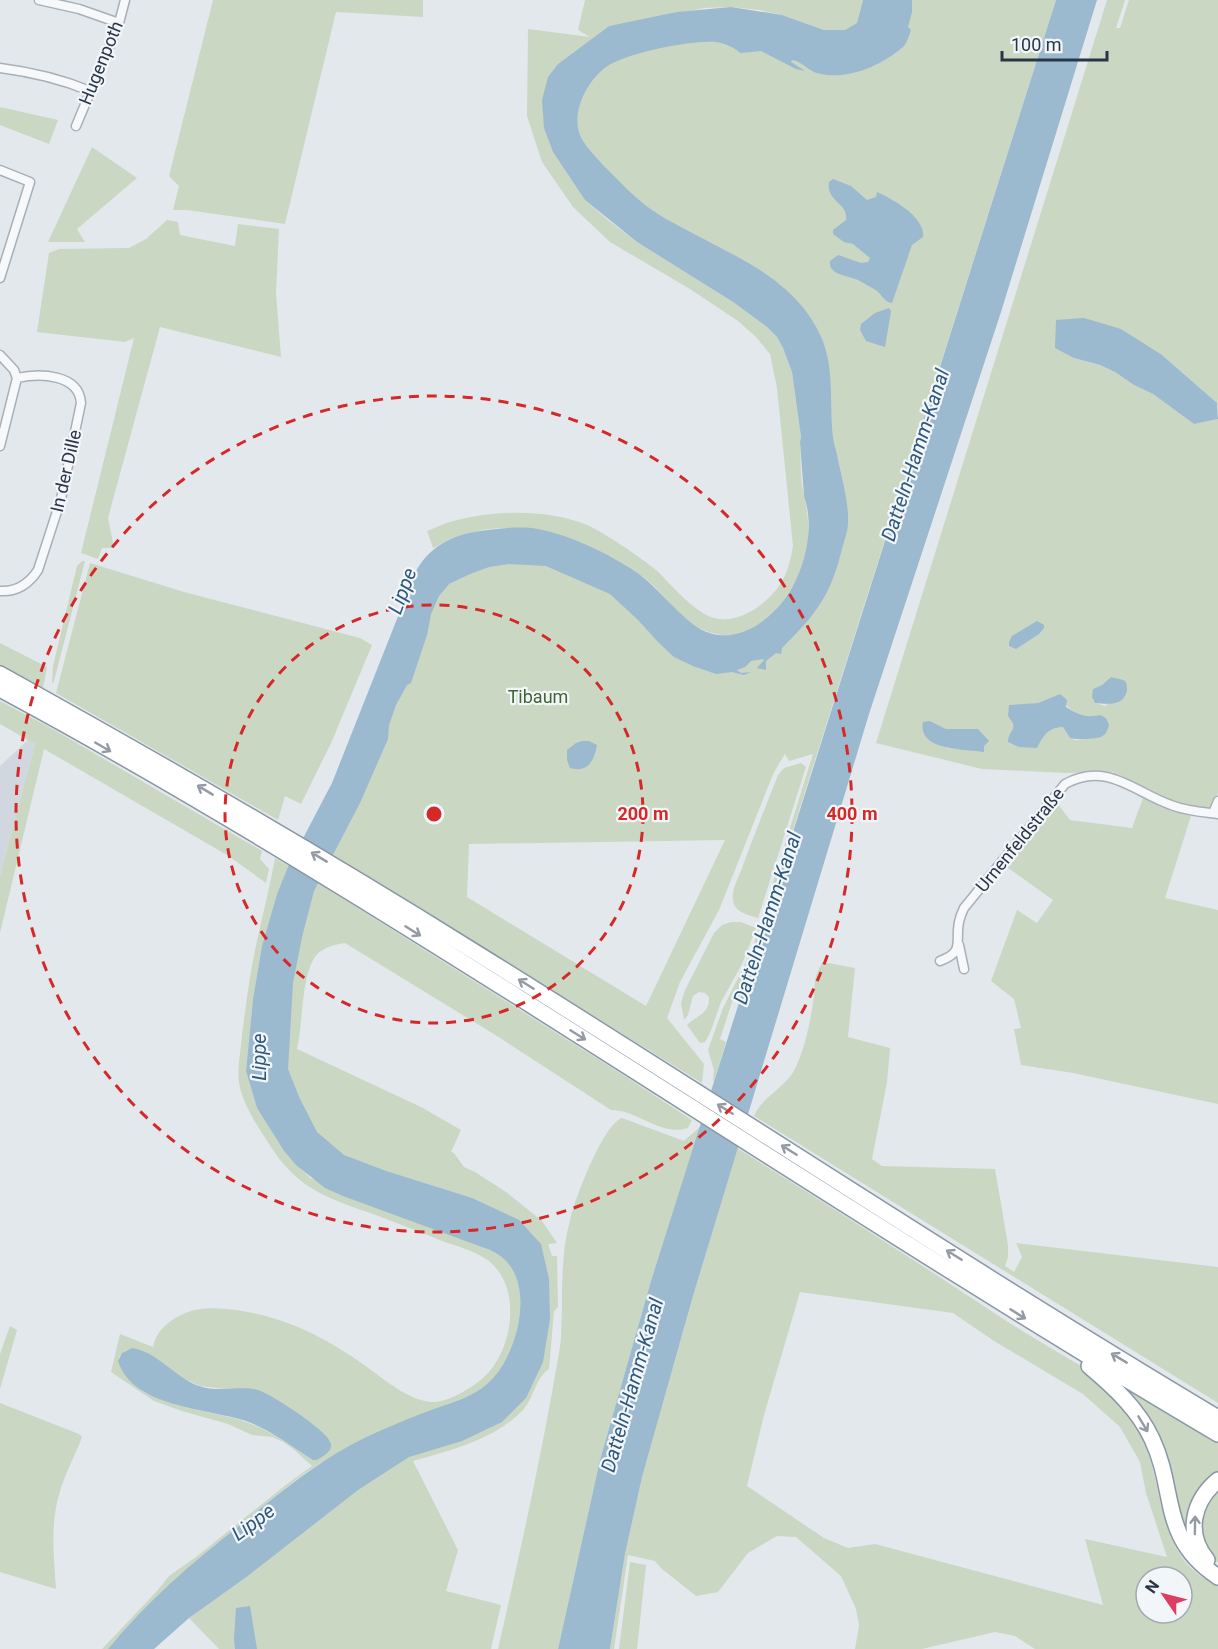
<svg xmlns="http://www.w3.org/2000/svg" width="1218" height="1649" font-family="Roboto,sans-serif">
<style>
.built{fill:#d1d7df}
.green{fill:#cad7c3;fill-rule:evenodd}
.water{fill:#9bb9cf}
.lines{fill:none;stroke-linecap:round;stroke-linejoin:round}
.street-casing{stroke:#a7afb8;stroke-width:11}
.highway-casing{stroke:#8996a5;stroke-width:18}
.street{stroke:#f7f8fa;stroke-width:8}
.highway{stroke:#fff;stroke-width:15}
.oneway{stroke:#949aa3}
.ring{fill:none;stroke:#d62828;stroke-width:3;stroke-dasharray:10 8}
.labels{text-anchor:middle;stroke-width:4.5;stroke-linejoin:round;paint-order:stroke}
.street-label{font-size:18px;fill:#293647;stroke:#f3f6f9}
.park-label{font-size:18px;fill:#416435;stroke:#f3f6f9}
.water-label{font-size:20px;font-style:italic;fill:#2e597f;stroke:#f3f6f9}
.centre{fill:#d62828;stroke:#f3f6f9;stroke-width:3}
.ring-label{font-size:18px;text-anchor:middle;font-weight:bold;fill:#d62828;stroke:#f3f6f9;stroke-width:4.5;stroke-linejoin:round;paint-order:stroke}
</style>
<rect width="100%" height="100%" fill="#e3e8ed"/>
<path class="built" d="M28 740 35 744 0 876V766Z"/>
<path class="green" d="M213 0H423V17L336 12 285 224 187 210H173L179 186 169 176Z
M585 0H863L857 23 845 30H824L782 15 759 10 731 7 705 8 609 26 558 64 553 152 585 200 608 220 637 242 733 302 767 327 777 337 783 348 792 372 801 437 800 442C801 459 800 479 804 496 808 512 809 528 808 545 805 578 772 626 739 634 725 637 711 634 699 628 678 618 664 593 646 579 615 555 578 548 542 537 531 534 518 528 507 528 480 528 456 535 433 548L427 531C437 527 447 522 457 520 498 510 548 509 587 525 602 531 643 559 656 570 672 585 698 618 720 619 733 621 748 614 758 607 782 589 788 574 793 546L777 388 770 354 756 337 738 321 690 289 610 242 573 207 542 162 527 116 528 29 590 37 578 30Z
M882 0H1056L739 1000 733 999 720 1039 726 1042 714 1081H713L714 1070 708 1050 723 1008 752 950 813 754 789 761 785 754 774 772 719 910 680 982 667 1018 704 1064 702 1083 355 868 354 870 341 863 329 890 620 1073 692 1120 688 1128C661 1137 638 1110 611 1110L497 1036 345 943C333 945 319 948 313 960 301 982 303 1024 297 1049L421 1107 461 1130 451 1152 454 1153 464 1167 475 1172 506 1192 542 1221 557 1243 548 1244 552 1256H557L558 1307 554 1311 549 1369C535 1378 534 1399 522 1411 493 1440 451 1450 413 1461L458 1550 446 1591 501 1605 491 1649H219L189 1618 332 1510 322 1462C296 1478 272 1499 249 1518 199 1558 148 1599 108 1649H102L157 1591 169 1576 196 1557 287 1484 312 1466 292 1448 283 1442 272 1437 252 1435 228 1424 182 1411 154 1401 111 1372 120 1334 153 1347C156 1332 166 1323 179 1316 208 1298 268 1315 298 1327 317 1335 336 1346 354 1358 376 1372 405 1400 431 1402 447 1403 472 1388 483 1378 513 1352 524 1285 486 1259 474 1251 457 1246 442 1241 419 1231 396 1223 373 1214 350 1206 325 1198 305 1184 287 1171 275 1154 264 1136 254 1121 242 1101 239 1083 237 1068 241 1050 242 1035 246 1004 250 972 257 941 263 913 270 886 275 858L289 866 277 894 262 946 253 999 246 1071 257 1108 284 1151 310 1178 490 1250C498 1255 507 1259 512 1267 532 1301 514 1364 484 1387 473 1395 458 1400 446 1405L515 1381 530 1271 301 1145 272 990 432 577 531 545 730 651 814 580 807 358 572 155 567 84 636 35 826 51ZM725 840 646 1006 467 897 469 844ZM126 1350 169 1368 180 1377 200 1386 233 1390 313 1459C292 1447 272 1432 249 1423 211 1408 126 1408 119 1357Z
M1107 0H1125L1116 28H1120L1129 0H1218V407L1217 403 1162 355 1074 358 1100 365 1115 372 1134 385 1153 394 1194 424 1218 419V793L1211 808 1209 809 1189 807 1159 799 1112 772 1066 773 982 769 876 743ZM1111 677 1120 680 1106 706 1095 703 1093 689 1102 685ZM1060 694C1069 713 1079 719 1100 715L1102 737 1075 740 1070 738 1063 727H1054L1043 737 1008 738 1014 730 1009 706 1038 703ZM930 721 946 729H978L984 751 947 748Z
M0 107 58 120 49 144 0 125Z
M92 147 137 178 77 229 85 242H48Z
M167 220 178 222 180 235 235 246 238 224 279 229 276 293 281 357 160 327 108 518 114 548H102L98 559 81 553 134 338 125 342 37 332 49 253 59 249 129 248 146 239Z
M82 561H85L54 681 52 684 53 666 77 566Z
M90 563 184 592 360 638 372 645 332 741 301 804 285 796 278 820 56 693Z
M0 643 47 667 43 688 0 665Z
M0 701 49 727 262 851 260 859 269 869 266 883 227 855 44 749 0 933V876L35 744 0 724Z
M801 763 806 767 758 918C748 915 734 912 733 900 731 890 739 877 742 868 753 837 766 806 778 775L784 768Z
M1143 798 1162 808 1191 816 1165 898 1218 910V1104L1073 1073 1021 1065 1014 1029 1021 1028 1014 999 991 981 1017 910 1037 923 1053 900 1007 867 1057 803 1070 820 1132 828Z
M731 922H741L756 928 742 964 721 1002 710 1033 705 1042 700 1043 687 1025C697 1015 710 1014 709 997L705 993 699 992 693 996 688 1015 684 1020 681 1003 685 990 714 933 722 925Z
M823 962 855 968 848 1037 890 1048 887 1082 872 1159 882 1166 995 1169 1008 1245V1257L1005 1266 1014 1272 1022 1257 1016 1243 1218 1267V1403L754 1116C762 1097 783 1089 794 1071 804 1052 810 1023 813 1003 816 985 812 978 823 962Z
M622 1118 684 1141 701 1126 651 1281 600 1460 558 1649H498C521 1549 543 1448 560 1347 562 1335 561 1322 562 1310 562 1280 562 1250 570 1220 575 1199 603 1124 622 1118Z
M737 1148C828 1205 919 1263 1008 1322 1027 1334 1047 1346 1066 1357 1075 1363 1086 1367 1093 1375 1113 1396 1136 1419 1146 1447 1165 1499 1159 1560 1218 1586V1649H1035L1015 1636 995 1632 922 1649H855L859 1626 856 1609 841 1576 796 1537 777 1536 748 1553 718 1592 696 1596 662 1569 655 1561 628 1555 614 1649H610L625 1554 642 1476 693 1296ZM800 1292 953 1313 994 1341 1083 1394 1120 1427 1140 1462 1146 1493 1167 1557 1085 1539 1103 1605 875 1544 848 1548 824 1538 747 1486 764 1415ZM1146 1577H1182V1613H1146Z
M10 1326 17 1330 0 1389V1354Z
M1105 1375 1218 1442V1477L1185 1540 1165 1465Z
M0 1403 79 1434 82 1437C75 1456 64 1475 59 1495 50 1525 54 1559 56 1589L0 1572Z
M1218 1487V1563C1194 1540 1197 1511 1218 1487Z
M630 1562 646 1565 637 1649H619Z"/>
<path class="water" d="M863 0H912V12L908 27 911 30C909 35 907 44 903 47 882 65 849 80 821 74 808 72 804 62 792 60L791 62 805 71 796 69 761 51 740 53C735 47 723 43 716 42 691 40 626 53 606 67 587 81 571 112 580 135 583 144 601 163 608 170 622 184 636 199 652 210 660 216 670 221 679 226 733 256 796 278 822 339 835 371 829 405 833 438 834 445 837 453 838 460 842 479 849 504 848 523 848 531 844 541 842 549 830 597 816 614 782 648L781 654 776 653 766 661V670L757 668 764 660 763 659 751 661 745 667 737 670 741 673 751 672 744 675 732 672 716 674 693 666 674 657 659 643 638 620 610 594 546 566 509 564 489 567 470 574 449 584 439 596 431 614 427 635 411 683 407 685 396 705 389 725 388 739 360 803 314 891 302 937 293 983 288 1069 300 1099 317 1132 344 1155 386 1171 472 1198 519 1220 541 1244 549 1279 550 1319 543 1362 526 1398 502 1422 462 1441 409 1457 358 1490 249 1575 189 1618 154 1649H108C147 1601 195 1560 244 1522 278 1494 312 1466 351 1445 375 1432 400 1422 426 1412 449 1403 477 1397 494 1377 516 1352 531 1297 511 1267 506 1259 498 1254 490 1250L343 1196 325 1188 296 1165 284 1151 257 1108 246 1071 253 999 262 946 277 894 288 867 332 783 416 571C432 543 457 533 488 530 504 528 522 526 538 529 570 535 602 551 630 568 655 583 671 608 694 625 731 652 773 621 792 588 807 561 814 525 804 496L800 442 801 437 792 372 783 348 777 337 767 327 733 302 637 242 585 200 553 152 544 128 542 100 548 77 558 64 609 26 677 12 731 7 782 15 824 30H845L857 23Z
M1056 0H1097L1001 312 869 714 693 1296 642 1477 625 1554 610 1649H558L600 1460 651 1281Z
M833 179 851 186 867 200 876 197 877 192C893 199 926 218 923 237L912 245 892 303C883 302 882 293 874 289 869 286 863 283 858 280 847 275 828 275 830 261L838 255 861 263 868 262 870 258 853 244 844 242 833 234V230L846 220C849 203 826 202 829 182Z
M889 308 891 311 885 347 866 341 860 330 861 324 875 313Z
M1084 318 1121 329 1162 355 1217 403 1218 419 1194 424 1153 394 1134 385 1115 372 1100 365 1074 358 1055 348 1056 320Z
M1037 621 1044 625V628L1039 634 1016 649 1009 646V642L1012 636Z
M1111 677C1114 678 1122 679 1125 681 1127 683 1127 688 1127 690 1124 707 1107 704 1095 703L1092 697 1093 689 1102 685Z
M1060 694 1067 700 1066 707C1078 715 1086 718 1100 715L1106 718 1109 725C1108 729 1106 735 1101 737 1096 739 1074 740 1070 738L1063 727C1049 727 1043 736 1037 748L1019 747 1008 742C1008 729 1020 731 1008 716L1009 705 1038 703Z
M930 721 946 729H978L989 741 984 746V752C965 749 917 751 923 722Z
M582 741H589L597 745C594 761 588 773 570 768L567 760V750L576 743Z
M132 1348C158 1352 174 1377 199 1386 219 1393 240 1385 258 1390 271 1394 329 1431 331 1444 332 1452 323 1456 317 1460H313C291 1446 271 1430 246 1421 207 1408 133 1408 118 1361L122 1353Z
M250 1606 257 1649H235L234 1638 236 1608Z"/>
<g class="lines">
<defs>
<path id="street" d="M39 0 79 9 119 23
M0 68C31 72 61 79 90 91
M76 126 119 23 125 0
M0 170 30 182 0 278
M0 355 14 370 17 378 0 446
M0 591C17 592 29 584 38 570L61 499 81 403C79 374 40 373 17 378
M1213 813 1218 801
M959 945 964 969
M940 961C965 952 955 942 959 922 960 917 962 912 964 908L1065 784C1107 761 1134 792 1171 805 1186 811 1202 812 1218 814"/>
<path id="highway" d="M0 674C159 762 316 853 470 949 720 1104 965 1267 1218 1418
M0 689C177 784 348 890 518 997 751 1144 981 1294 1218 1434
M1089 1366C1114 1387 1138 1409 1152 1439 1177 1492 1159 1538 1218 1577
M1207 1560C1185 1533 1193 1501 1218 1480"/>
</defs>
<use href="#street" class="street-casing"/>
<use href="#highway" class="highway-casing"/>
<use href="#street" class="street"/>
<use href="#highway" class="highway"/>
</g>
<defs><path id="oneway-shaft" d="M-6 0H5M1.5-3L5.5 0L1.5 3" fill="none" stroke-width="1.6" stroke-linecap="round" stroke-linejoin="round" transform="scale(1.5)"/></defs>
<g class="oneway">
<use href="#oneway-shaft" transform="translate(103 747) rotate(30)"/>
<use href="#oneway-shaft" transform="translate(205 790) rotate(-149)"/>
<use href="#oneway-shaft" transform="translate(319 857) rotate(-149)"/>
<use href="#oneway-shaft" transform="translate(413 931) rotate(32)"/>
<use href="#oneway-shaft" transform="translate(526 984) rotate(-148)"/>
<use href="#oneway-shaft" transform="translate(578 1035) rotate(32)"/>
<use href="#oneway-shaft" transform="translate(725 1109) rotate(-148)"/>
<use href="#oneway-shaft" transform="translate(789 1150) rotate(-148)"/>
<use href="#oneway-shaft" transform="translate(954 1255) rotate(-148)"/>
<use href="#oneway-shaft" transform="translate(1018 1314) rotate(32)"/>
<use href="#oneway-shaft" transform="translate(1119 1358) rotate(-149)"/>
<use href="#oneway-shaft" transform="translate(1143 1424) rotate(59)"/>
<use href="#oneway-shaft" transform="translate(1195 1525) rotate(-89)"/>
</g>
<g class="ring">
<circle cx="434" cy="814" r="209"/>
<circle cx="434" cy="814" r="418"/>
</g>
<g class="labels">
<g class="street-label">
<text transform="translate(101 63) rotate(-68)" y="6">Hugenpoth</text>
<text transform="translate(66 471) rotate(-77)" y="6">In der Dille</text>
<text transform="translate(1020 840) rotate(-51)" y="6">Urnenfeldstraße</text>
</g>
<g class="park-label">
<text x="538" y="703">Tibaum</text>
</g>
<g class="water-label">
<text transform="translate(915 455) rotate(-72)" y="7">Datteln-Hamm-Kanal</text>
<text transform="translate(402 591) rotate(-70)" y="7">Lippe</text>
<text transform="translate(767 918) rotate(-72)" y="7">Datteln-Hamm-Kanal</text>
<text transform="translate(259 1057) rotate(-90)" y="7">Lippe</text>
<text transform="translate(632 1385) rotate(-74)" y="7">Datteln-Hamm-Kanal</text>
<text transform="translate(253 1522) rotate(-36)" y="7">Lippe</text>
</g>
</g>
<circle cx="434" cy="814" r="9" class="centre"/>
<g class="ring-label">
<text x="643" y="820">200 m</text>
<text x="852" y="820">400 m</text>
</g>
<g transform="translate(1164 1595) rotate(305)"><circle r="28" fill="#f3f6f9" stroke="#a2a9b2" stroke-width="1.5"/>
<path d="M0-4.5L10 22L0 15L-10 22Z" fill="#dc3e62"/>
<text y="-9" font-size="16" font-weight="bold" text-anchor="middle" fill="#293647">N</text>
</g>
<path d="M1002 51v9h105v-9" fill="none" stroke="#293647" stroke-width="3"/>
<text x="1011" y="51" font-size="18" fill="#293647" stroke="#f3f6f9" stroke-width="4.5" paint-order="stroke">100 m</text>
</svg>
